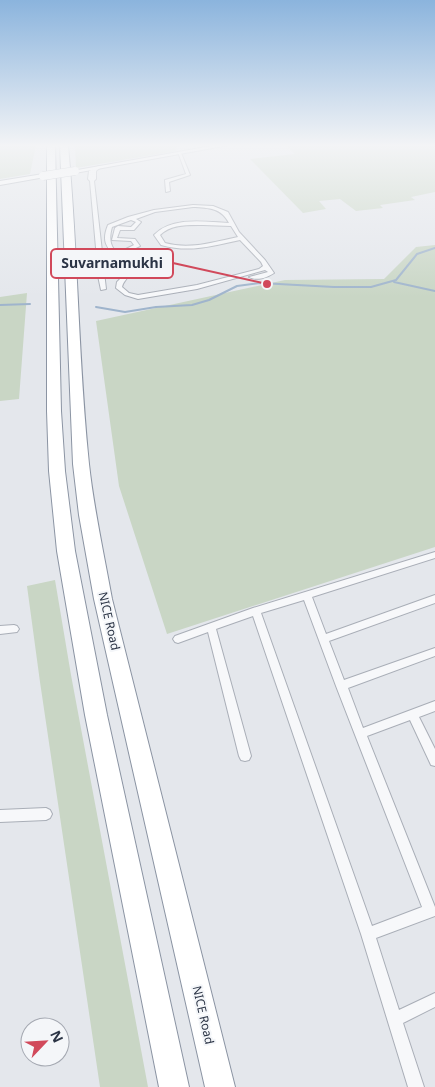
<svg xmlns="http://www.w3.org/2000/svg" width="435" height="1087" font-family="'Noto Sans',sans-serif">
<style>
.green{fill:#c9d6c5}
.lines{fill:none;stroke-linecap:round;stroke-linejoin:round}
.stream{stroke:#9fb4cc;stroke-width:2}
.street-casing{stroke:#a9aeb7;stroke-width:2}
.secondary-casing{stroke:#a9aeb7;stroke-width:2}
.highway-casing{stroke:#8b94a3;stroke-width:2}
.street{fill:#f7f8fa;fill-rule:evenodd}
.secondary{fill:#fff;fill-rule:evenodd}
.highway{fill:#fff;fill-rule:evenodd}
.secondary-bridge-casing{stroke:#a9aeb7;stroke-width:9;stroke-linecap:butt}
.secondary-bridge{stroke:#fff;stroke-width:8}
.labels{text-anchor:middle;stroke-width:4;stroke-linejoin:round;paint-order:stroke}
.street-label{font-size:12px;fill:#2b3445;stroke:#f4f6f9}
.leader{fill:none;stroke:#d1495b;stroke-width:2}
.callout-dot{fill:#d1495b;stroke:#f4f6f9;stroke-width:2}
.callout{fill:#f4f6f9;stroke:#d1495b;stroke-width:2}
.callout-label{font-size:14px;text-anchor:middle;font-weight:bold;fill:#2b3445}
</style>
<rect width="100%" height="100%" fill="#e4e7ec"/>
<path class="green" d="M0 145H36L30 174 0 179Z
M75 145H177L176 151 76 168Z
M285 145H435V192L411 197 415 200 380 205 383 208 356 211 340 199 319 201 326 209 303 213 250 159 295 154Z
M435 245V547L167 634 119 486 96 321 285 280 384 279 416 247Z
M27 293 19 399 0 401V297Z
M55 580 71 675 148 1087H100L40 682 27 586Z"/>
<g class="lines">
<path class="stream" d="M394 282 435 291
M0 305 30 304
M96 307 125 312 156 307 192 305 209 300 237 286 260 283 334 287H371L396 280 417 254 435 248"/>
<defs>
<path id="street" d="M178 152 181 153 190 175 169 182 170 191 166 192 165 180 186 174Z
M99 166 101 167 96 171V179L94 181 104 269 122 266C112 249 99 247 108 225L128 217 154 210 193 205 213 206 228 212 239 232 265 260 274 273C267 278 256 281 249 277L268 272 265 270 197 289 138 299 125 295 116 288 117 282 124 275 123 269 104 272 106 289 101 290 97 271 98 270 90 181 88 179 89 171ZM193 207C210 208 221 208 229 223 206 222 172 216 154 235L161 245C190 253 212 246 240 240L261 262 263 266 259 269 197 285 138 295 129 293 122 287C123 281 129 278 129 273L162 269 168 262 151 255 136 259 125 253 140 246 135 239 117 238 120 230H134L141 222 136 219 155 212ZM131 220 136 222 131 227 118 226 115 228 112 240 131 241 134 245 118 253 135 263 151 259 162 263 158 267 129 270C127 253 104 255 112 227ZM203 225 231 226 238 237C213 242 190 250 165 243L160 235C171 224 188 225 203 225Z
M435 552V558L312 597 326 634 435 595V603L329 641 344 680 435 648V656L348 688 363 728 435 701V711L419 717 435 749V766L431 765 410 720 367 736 435 907V916L376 938 399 1010 435 993V1007L403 1023 424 1087H408L361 934 253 616 216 629 251 756 249 760 245 761 241 760 239 756 208 632 178 643 175 642 173 639 175 636 253 608ZM304 600 336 686 422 907 372 926 261 613Z
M14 625 17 626 19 629 17 632 0 634V626Z
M46 808 50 810 52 814 50 818 46 820 0 822V810Z"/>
<path id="secondary" d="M217 145H229L75 173 72 171Z
M43 174 45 175V177L0 185V181Z"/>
<path id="highway" d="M47 145H55L61 411 65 471 75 551 107 715 189 1087H159L85 715 57 551 49 471 47 411Z
M60 145H68C78 251 78 358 89 464 94 510 104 554 112 599L235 1087H205L94 599 79 515 73 464Z"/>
</defs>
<use href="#street" class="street-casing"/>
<use href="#secondary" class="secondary-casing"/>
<use href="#highway" class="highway-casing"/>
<use href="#street" class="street"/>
<use href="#secondary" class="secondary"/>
<use href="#highway" class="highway"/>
<defs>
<path id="secondary-bridge" d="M43 176 75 171"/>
</defs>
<use href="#secondary-bridge" class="secondary-bridge-casing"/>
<use href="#secondary-bridge" class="secondary-bridge"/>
</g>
<linearGradient id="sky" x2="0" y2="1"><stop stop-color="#8bb4dd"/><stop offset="0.49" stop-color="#f3f4f6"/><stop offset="1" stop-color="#f3f4f6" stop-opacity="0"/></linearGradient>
<rect width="435" height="297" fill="url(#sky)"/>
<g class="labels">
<g class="street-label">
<text transform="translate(109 621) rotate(77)" y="4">NICE Road</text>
<text transform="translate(203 1015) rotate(77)" y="4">NICE Road</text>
</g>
</g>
<path class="leader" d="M267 284L173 263"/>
<circle class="callout-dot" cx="267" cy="284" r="5"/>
<rect class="callout" x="51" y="249" width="122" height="29" rx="5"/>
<g class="callout-label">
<text x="112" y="268">Suvarnamukhi</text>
</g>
<g transform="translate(45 1042) rotate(65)"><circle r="24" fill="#f4f6f9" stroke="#a4a8b1"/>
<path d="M0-4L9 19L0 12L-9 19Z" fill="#d1495b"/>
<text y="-8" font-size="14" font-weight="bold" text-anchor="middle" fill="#2b3445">N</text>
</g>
</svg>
